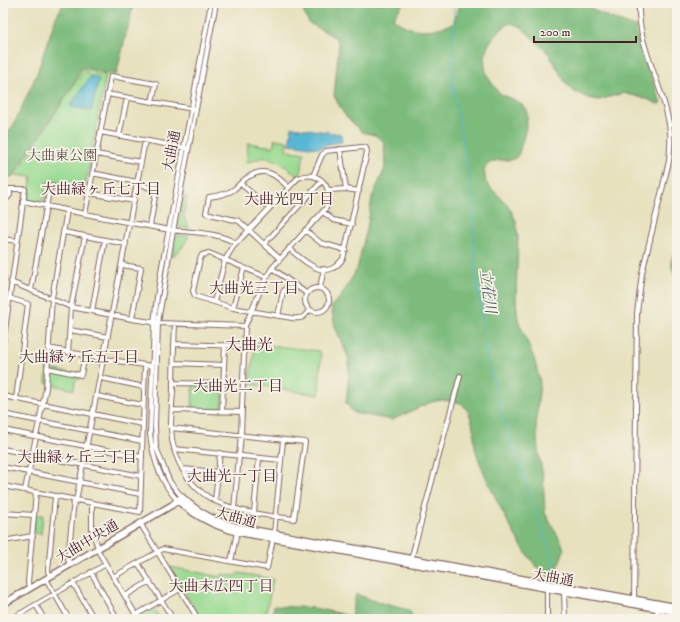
<svg xmlns="http://www.w3.org/2000/svg" width="680" height="622" font-family="'IM FELL DW Pica','Noto Serif JP',serif">
<style>
.green{fill:#9adb92;stroke:#727d5e}
.forest{fill:#7bbb7c;stroke:#626d54}
.water{fill:#57b7d5;stroke:#506b80}
.lines{fill:none;stroke-linecap:round;stroke-linejoin:round}
.stream{stroke:#57b7d5;stroke-width:1}
.minor-casing{stroke:#81635e;stroke-width:6}
.major-casing{stroke:#81635e;stroke-width:8}
.minor{stroke:#fff;stroke-width:4}
.major{stroke:#fff;stroke-width:5.5}
.labels{text-anchor:middle;stroke-width:3.5;stroke-linejoin:round;paint-order:stroke}
.street-label{font-size:14px;fill:#4a1f2b;stroke:#f7f3e8}
.park-label{font-size:14px;fill:#5e4e45;stroke:#f7f3e8}
.neighbourhood-label{font-size:15px;fill:#4a1f2b;stroke:#f7f3e8}
.water-label{font-size:15px;font-style:italic;fill:#4f5466;stroke:#f7f3e8}
.quarter-label{font-size:16px;fill:#4a1f2b;stroke:#f7f3e8}
</style>
<rect width="100%" height="100%" fill="#f7f3e8"/>
<filter id="ink" filterUnits="userSpaceOnUse"><feTurbulence type="fractalNoise" baseFrequency=".025" numOctaves="2"/><feDisplacementMap in="SourceGraphic" scale="8" xChannelSelector="R" yChannelSelector="G"/><feConvolveMatrix kernelMatrix="1 2 1 2 8 2 1 2 1" color-interpolation-filters="sRGB"/></filter>
<filter id="wash" filterUnits="userSpaceOnUse"><feTurbulence type="fractalNoise" baseFrequency=".012" numOctaves="4" result="noise"/><feDisplacementMap in="SourceGraphic" scale="16" xChannelSelector="R" yChannelSelector="G"/><feGaussianBlur stdDeviation="0.9" result="paint"/><feColorMatrix in="noise" values="0 0 0 0 0 0 0 0 0 0 0 0 0 0 0 0 0 1.4 0 .05"/><feComposite in="paint" operator="in"/></filter>
<g filter="url(#wash)">
<rect width="100%" height="100%" fill="#e7e1be"/>
<path class="green" d="M83 71 106 75 85 187 84 188 47 182 43 203 27 200 32 177 15 175Z
M275 139 287 141 286 150 304 153 301 173 297 177C289 168 274 156 262 158 257 159 251 161 246 163L248 143 273 147Z
M184 196H187L184 217 189 228H180L178 225Z
M178 235 189 236 182 248 172 257 176 236Z
M259 344 319 351 321 354 319 395 249 384 255 347Z
M47 368 83 376 75 381 74 390 46 383Z
M193 383 223 384 222 411 192 410Z
M35 515H43L41 534 34 533Z
M170 567 221 577 222 574 235 576 239 573 273 579 265 619H201L170 570Z
M152 606 160 619H134L133 618Z"/>
<path class="forest" d="M64 3H134L116 75 82 68 72 86 15 172 13 177H3V140L14 124 36 76 56 17Z
M307 3H404L393 18C410 34 433 32 454 23L460 3H580L606 16 635 27 644 57 661 103 658 104 647 99 623 93 599 100 588 98 573 91 567 85 548 53 520 26 510 23C489 36 476 59 491 82 494 85 496 90 498 92 507 99 524 100 527 113 529 120 521 148 518 155 512 166 495 153 484 169L486 183 508 205 516 221 518 238 516 299 518 320 534 358 540 382 536 421 538 450 543 476 545 513 562 543 564 550 556 572 549 576C527 570 485 478 477 455 473 443 475 430 471 419 470 413 465 408 462 403L442 400 431 402 392 420 354 413 346 403 349 374 348 357 335 327 331 306 340 298 357 269 368 223 372 197 385 168 384 142 375 135 362 132 344 114 334 96 339 44 335 37 309 23 303 11Z
M677 250V279C671 268 668 259 677 250Z
M356 594 377 602 409 610 414 619H271L274 606 314 608 351 616Z"/>
<path class="water" d="M91 76 99 79 91 111 70 106Z
M292 127 341 134 342 142 328 144 319 148 289 144Z"/>
<g class="lines">
<path class="stream" d="M454 3 452 80 473 203 475 269 487 356 504 420 557 572"/>
</g>
</g>
<g filter="url(#ink)">
<g class="lines">
<defs>
<path id="minor" d="M107 94 193 109
M100 132 186 148
M119 136 127 98
M340 149 346 189
M96 154 141 162
M92 173 137 182 156 191 150 226
M241 184 269 208
M3 189H25L3 344
M329 190 346 189 359 191
M23 201C70 211 117 221 165 229 189 233 215 231 236 243
M3 203 10 195V189
M323 212 333 220 352 224
M85 214 111 76 156 84 152 102
M305 230 321 243 346 250
M64 232 126 244
M3 239 17 241
M264 244 322 181
M289 248C299 257 319 276 333 268 337 266 340 262 343 259L367 152 366 148 362 147 326 151 322 155 313 176
M279 258 239 221 206 213 209 197C217 196 225 195 233 190 239 186 243 179 250 176 266 166 277 176 288 187
M122 265 141 268 132 319
M272 268 306 293
M266 277 209 253 202 255 200 259 193 291 195 296 233 308 292 318C302 319 304 318 309 310
M3 280H4
M11 282 71 307 132 319 158 323 245 326
M320 287 324 269
M305 300a12 12 0 1 1 24 0a12 12 0 1 1-24 0Z
M31 290 50 186 134 201
M9 298 28 304 16 399
M214 302 225 260 233 247 298 178C319 169 335 187 326 208L272 268 264 282 245 326 241 435 234 509
M233 308 244 268
M92 311 105 240
M278 316 283 292 291 282
M70 330 108 337
M174 344 245 346
M48 348 104 359 152 366
M68 352 71 307 85 236
M174 363 224 365
M47 368 81 375 85 355
M101 378 144 387
M173 383 223 384
M3 396 142 424
M97 396 143 405
M172 410 242 412
M222 411 225 345
M3 414 142 441
M171 428 305 442 294 519C270 516 245 513 222 504 191 492 172 461 171 428 171 416 172 403 173 391 173 369 174 346 175 324
M3 430 142 457
M3 449 141 476
M174 449 281 460
M3 467 140 494
M182 469 218 472
M3 486 140 512 145 365
M25 490 46 388 52 298 67 210
M182 497 170 482 166 473 156 447 155 426 158 323 172 237 216 3
M76 501 145 141
M178 501C160 482 153 459 150 434L154 323 157 297 162 266 211 3
M215 501 220 453
M92 503V529L98 548
M254 512 259 458
M3 513 34 515
M3 514 5 487
M140 523 198 619
M3 541 33 536
M97 549 136 615
M411 560 460 376
M231 561 237 532
M138 563 173 619
M70 565 68 559 74 500
M91 572 117 619
M50 576 48 571 55 497
M113 577 163 549 267 568 274 534 283 440
M46 579 69 619
M73 583 94 619
M29 589 28 582 36 493
M547 589V619
M564 592 565 619
M125 596 150 581
M634 602 637 313 642 273 669 161C670 151 671 141 670 131 665 87 637 48 639 3
M36 605 44 619
M657 608 658 619
M11 619 106 564
M129 619 180 589"/>
<path id="major" d="M178 501C196 517 214 526 237 532L677 612
M3 604 172 505 182 497C198 513 216 522 238 527L677 607"/>
</defs>
<use href="#minor" class="minor-casing"/>
<use href="#major" class="major-casing"/>
<use href="#minor" class="minor"/>
<use href="#major" class="major"/>
</g>
</g>
<g class="labels">
<g class="street-label">
<text transform="translate(171 151) rotate(-79)" y="5">大曲通</text>
<text transform="translate(236 517) rotate(15)" y="5">大曲通</text>
<text transform="translate(87 541) rotate(-31)" y="5">大曲中央通</text>
<text transform="translate(553 577) rotate(10)" y="5">大曲通</text>
</g>
<g class="park-label">
<text x="62" y="160">大曲東公園</text>
</g>
<g class="neighbourhood-label">
<text x="101" y="194">大曲緑ヶ丘七丁目</text>
<text x="289" y="204">大曲光四丁目</text>
<text x="254" y="293">大曲光三丁目</text>
<text x="79" y="362">大曲緑ヶ丘五丁目</text>
<text x="238" y="391">大曲光二丁目</text>
<text x="77" y="462">大曲緑ヶ丘三丁目</text>
<text x="232" y="481">大曲光一丁目</text>
<text x="221" y="591">大曲末広四丁目</text>
</g>
<g class="water-label">
<text transform="translate(488 291) rotate(82)" y="5">立花川</text>
</g>
<g class="quarter-label">
<text x="249" y="350">大曲光</text>
</g>
</g>
<rect width="680" height="622" fill="none" stroke="#f7f3e8" stroke-width="16"/>
<path d="M534 36v6h102v-6" fill="none" stroke="#4a1f2b" stroke-width="2"/>
<text x="540" y="36" font-size="12" fill="#4a1f2b" stroke="#f7f3e8" stroke-width="3" paint-order="stroke">200 m</text>
</svg>
